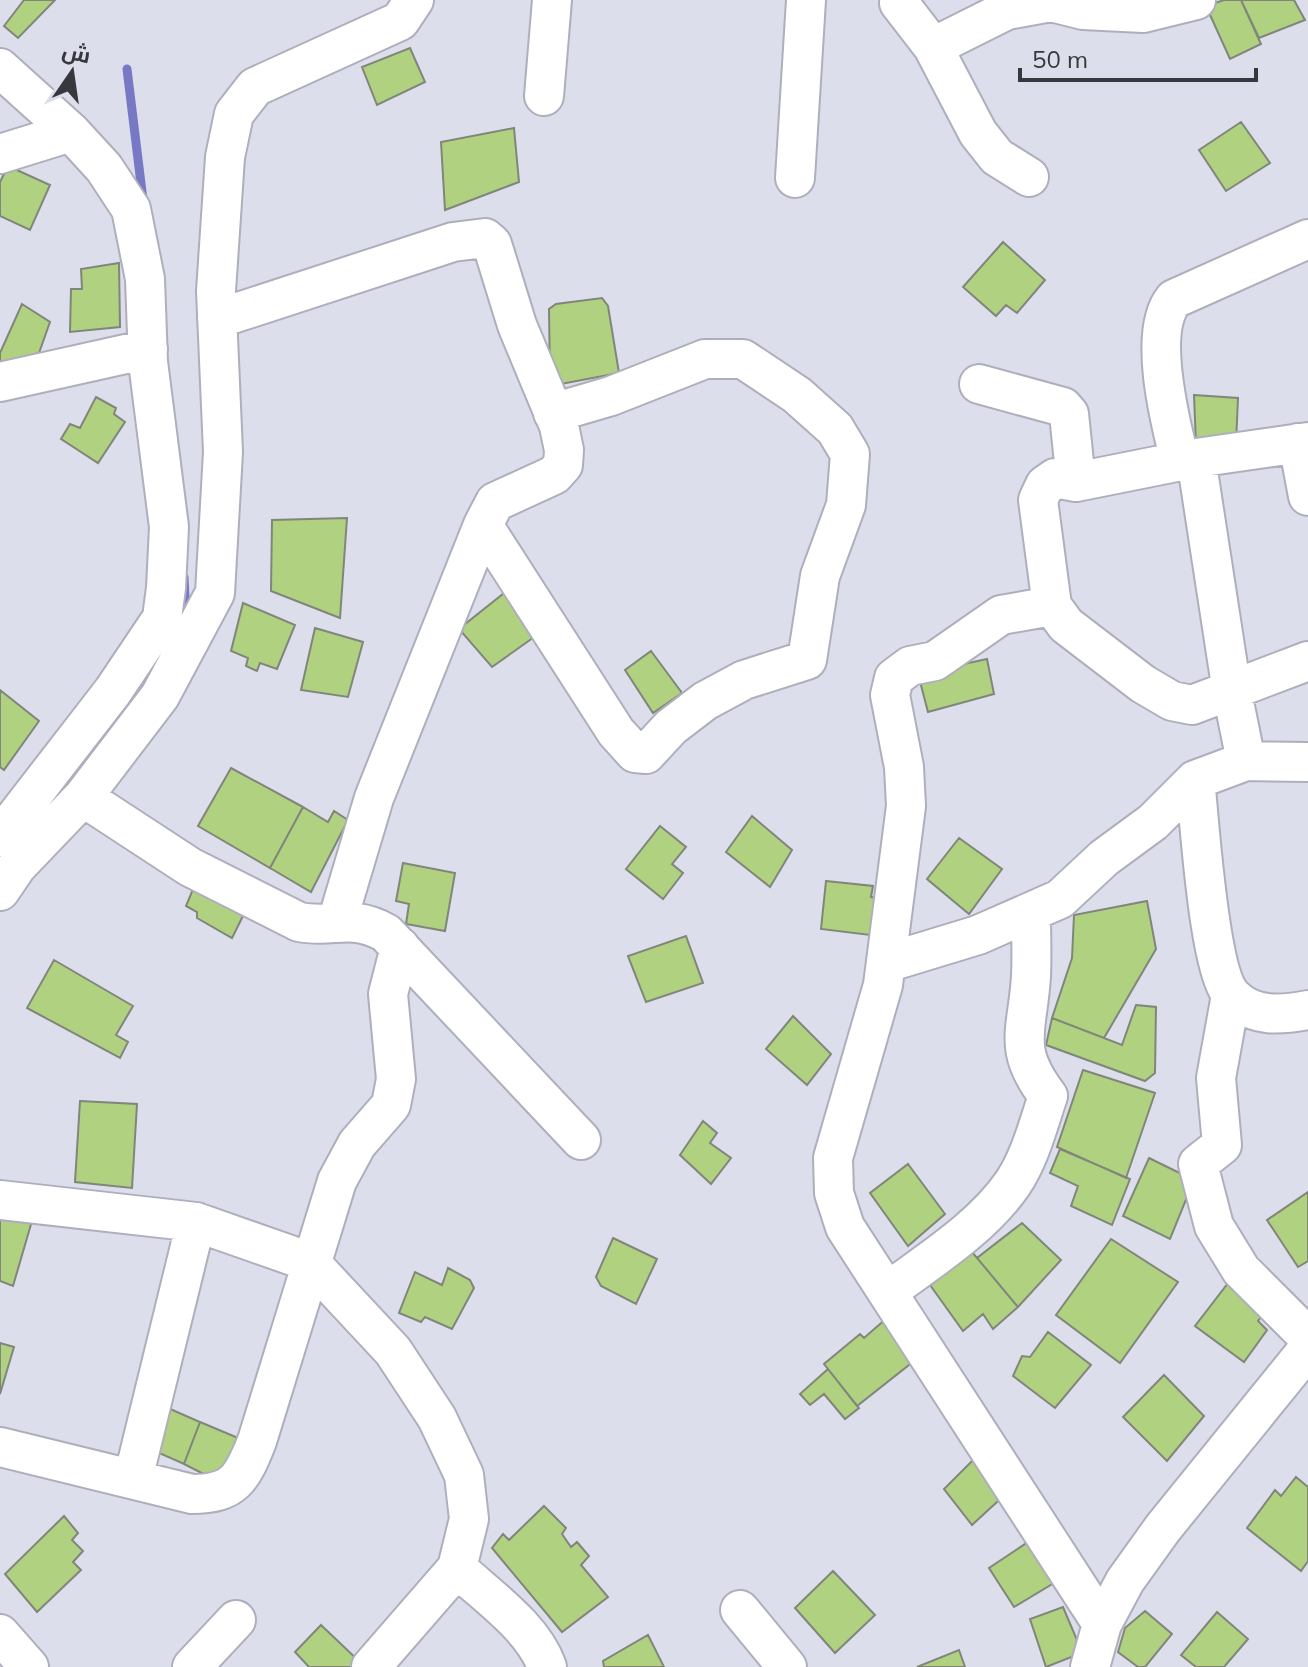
<svg xmlns="http://www.w3.org/2000/svg" width="1308" height="1667" font-family="Mulish,Cairo,sans-serif">
<style>
.lines{fill:none;stroke-linecap:round;stroke-linejoin:round}
.stream{stroke:#7779c4;stroke-width:9}
.building{fill:#afd180;stroke:#81867b;stroke-width:2}
.minor-casing{stroke:#aeafbc;stroke-width:42}
.minor{stroke:#fff;stroke-width:38}
</style>
<rect width="100%" height="100%" fill="#dcdeeb"/>
<g class="lines">
<path class="stream" d="M127 69 143 200
M178 612 185 597 184 577"/>
</g>
<path class="building" d="M55 0 18 38 4 26 24 0Z
M1224 0H1241L1261 44 1230 59 1206 6Z
M1241 0H1294L1305 20 1259 38Z
M410 48 425 82 377 105 362 67Z
M1241 122 1270 163 1226 191 1199 150Z
M514 128 519 182 445 210 441 142Z
M8 166 50 185 30 230 0 216V182Z
M1003 242 1045 280 1017 313 1006 305 996 316 963 287Z
M119 263 120 327 70 332 71 289H82L81 269Z
M602 298 608 306 619 373 561 384 550 379 549 309 556 304Z
M22 304 50 322 39 353 0 363V353Z
M1194 395 1238 398 1236 444 1196 445Z
M96 397 116 408 114 414 125 422 98 463 61 439 70 424 80 428Z
M347 518 340 618 271 591 272 520Z
M514 585 544 630 492 667 459 629Z
M243 603 295 625 277 669 260 663 257 671 246 666 248 658 231 651Z
M315 628 363 642 348 697 301 690Z
M651 651 682 693 653 713 625 670Z
M987 659 994 694 928 712 918 674Z
M0 690 39 721 4 770 0 767Z
M231 768 303 807 270 868 198 826Z
M303 807 328 822 334 811 348 820 311 892 270 868Z
M752 816 792 850 770 887 726 852Z
M660 826 686 847 672 864 683 873 663 899 626 869Z
M959 838 1002 869 969 914 927 879Z
M403 863 455 873 445 931 406 924 409 904 396 901Z
M198 877 249 904 232 938 197 918V912L186 906Z
M826 881 873 886 871 897 883 898 878 936 821 929Z
M1147 901 1156 949 1104 1038 1052 1018 1072 958 1074 915Z
M686 936 703 983 646 1002 628 956Z
M54 960 133 1006 116 1035 128 1042 120 1058 27 1008Z
M1136 1005 1156 1007 1155 1073 1145 1081 1046 1045 1052 1018 1122 1045Z
M793 1016 831 1054 807 1085 766 1049Z
M1083 1070 1155 1093 1126 1178 1057 1147Z
M80 1101 137 1104 132 1188 75 1182Z
M703 1121 717 1133 710 1143 731 1158 711 1184 680 1155Z
M1060 1149 1130 1179 1112 1225 1071 1206 1078 1186 1050 1173Z
M1149 1158 1194 1180 1170 1239 1123 1216Z
M908 1164 945 1214 908 1246 870 1193Z
M1308 1192V1261L1298 1267 1267 1220Z
M0 1205 34 1214 13 1286 0 1281Z
M1022 1223 1061 1260 1018 1307 977 1258Z
M613 1238 657 1259 636 1304 601 1286 596 1277Z
M1111 1239 1178 1282 1120 1363 1056 1315Z
M967 1246 1018 1307 993 1329 983 1314 963 1331 925 1278Z
M448 1268 470 1280 474 1288 452 1329 425 1317 421 1322 399 1313 415 1272 442 1285Z
M1232 1278 1269 1307 1258 1321 1267 1330 1244 1362 1195 1326Z
M887 1318 919 1357 857 1406 824 1364 860 1334 864 1338Z
M1048 1332 1091 1365 1055 1408 1013 1376 1022 1356 1030 1357Z
M0 1343 14 1347 0 1394Z
M828 1369 859 1408 845 1419 824 1394 810 1405 800 1394Z
M1164 1375 1204 1416 1167 1461 1123 1417Z
M161 1405 200 1422 184 1464 150 1449Z
M200 1422 243 1440 223 1484 184 1464Z
M973 1460 1010 1490 972 1525 944 1489Z
M1296 1477 1308 1487V1561L1301 1571 1247 1528 1275 1490 1281 1496Z
M544 1506 566 1528 562 1534 571 1547 577 1542 589 1556 581 1565 608 1597 562 1632 492 1548 503 1534 509 1540Z
M64 1516 78 1533 72 1540 83 1551 73 1562 81 1570 37 1612 5 1574Z
M1028 1542 1054 1583 1014 1607 989 1568Z
M833 1571 875 1615 835 1653 795 1608Z
M1063 1607 1077 1640 1074 1656 1046 1667 1030 1619Z
M1145 1611 1172 1634 1145 1667H1138L1118 1652 1125 1628Z
M1217 1612 1248 1639 1224 1667H1196L1181 1655Z
M321 1625 362 1664 359 1667H309L295 1652Z
M648 1635 664 1667H604L603 1661Z
M959 1650 965 1667H917Z"/>
<g class="lines">
<defs>
<path id="minor" d="M899 3 933 47 978 133 997 157 1029 177
M933 47 1007 10 1051 2 1083 10 1143 13 1196 0
M0 68 71 132
M544 96 552 0
M0 154 71 132 104 168 131 209 145 279 148 362 169 527 166 588 162 618 113 691 0 837
M795 178 806 0
M217 319 453 242 485 238 492 244 517 325 559 426 564 450 563 465 554 475 495 502 483 525 374 798 337 922
M0 382 148 349
M979 384 1063 407 1069 414 1076 482 1055 478 1045 485 1038 500 1052 606 1066 625 1143 684 1172 701 1192 705 1308 661
M1298 443 1308 496
M1196 458 1232 692 1246 761
M1180 461C1170 422 1147 331 1174 299L1308 239
M1076 482 1196 458 1308 442
M483 525 616 732 635 753 646 754 671 727 705 701 744 680 807 660 820 576 846 505 850 454 835 429 797 395 743 359H705L611 396 553 413
M1052 606 1001 615 935 661 910 666 894 678 890 695 904 767 906 806 883 985 833 1158 834 1193 845 1227 1102 1624
M1308 762 1246 761 1195 780C1200 822 1208 972 1233 997 1254 1018 1282 1015 1308 1010
M83 797 190 867 299 922C335 929 350 913 386 933L581 1140
M0 891 17 866 83 797 160 696 215 593 223 452 216 291 225 157 234 114 255 87 400 21 414 0
M886 963 978 935 1060 899 1104 858 1153 822 1195 780
M1231 995 1216 1078 1222 1145 1198 1164 1214 1226 1241 1270 1308 1337
M0 1200 196 1222 310 1262 393 1351 437 1418 464 1475 469 1519 457 1568C488 1597 533 1627 547 1667
M887 1292C930 1260 982 1228 1013 1183 1030 1158 1038 1125 1048 1096 1011 1048 1028 1030 1031 976 1032 955 1031 933 1031 912
M0 1447 192 1494C234 1494 242 1479 257 1441L337 1181 357 1144 391 1105 396 1079 388 994 400 947
M133 1479 196 1222
M740 1610 787 1667
M0 1634 29 1667
M192 1667 236 1620
M371 1667 457 1568
M1090 1667 1102 1624 1125 1581 1163 1528 1308 1349"/>
</defs>
<use href="#minor" class="minor-casing"/>
<use href="#minor" class="minor"/>
</g>
<g transform="translate(72 72) rotate(13)" stroke="#dcdeeb" stroke-width="6" paint-order="stroke">
<path d="M0-6L14 30L0 20L-14 30Z" fill="#37373d"/>
<text y="-12" font-size="22" font-weight="bold" text-anchor="middle" fill="#37373d">ش</text>
</g>
<path d="M1020 68v12h236v-12" fill="none" stroke="#37373d" stroke-width="4"/>
<text x="1032" y="68" font-size="24" fill="#37373d" stroke="#dcdeeb" stroke-width="6" paint-order="stroke">50 m</text>
</svg>
